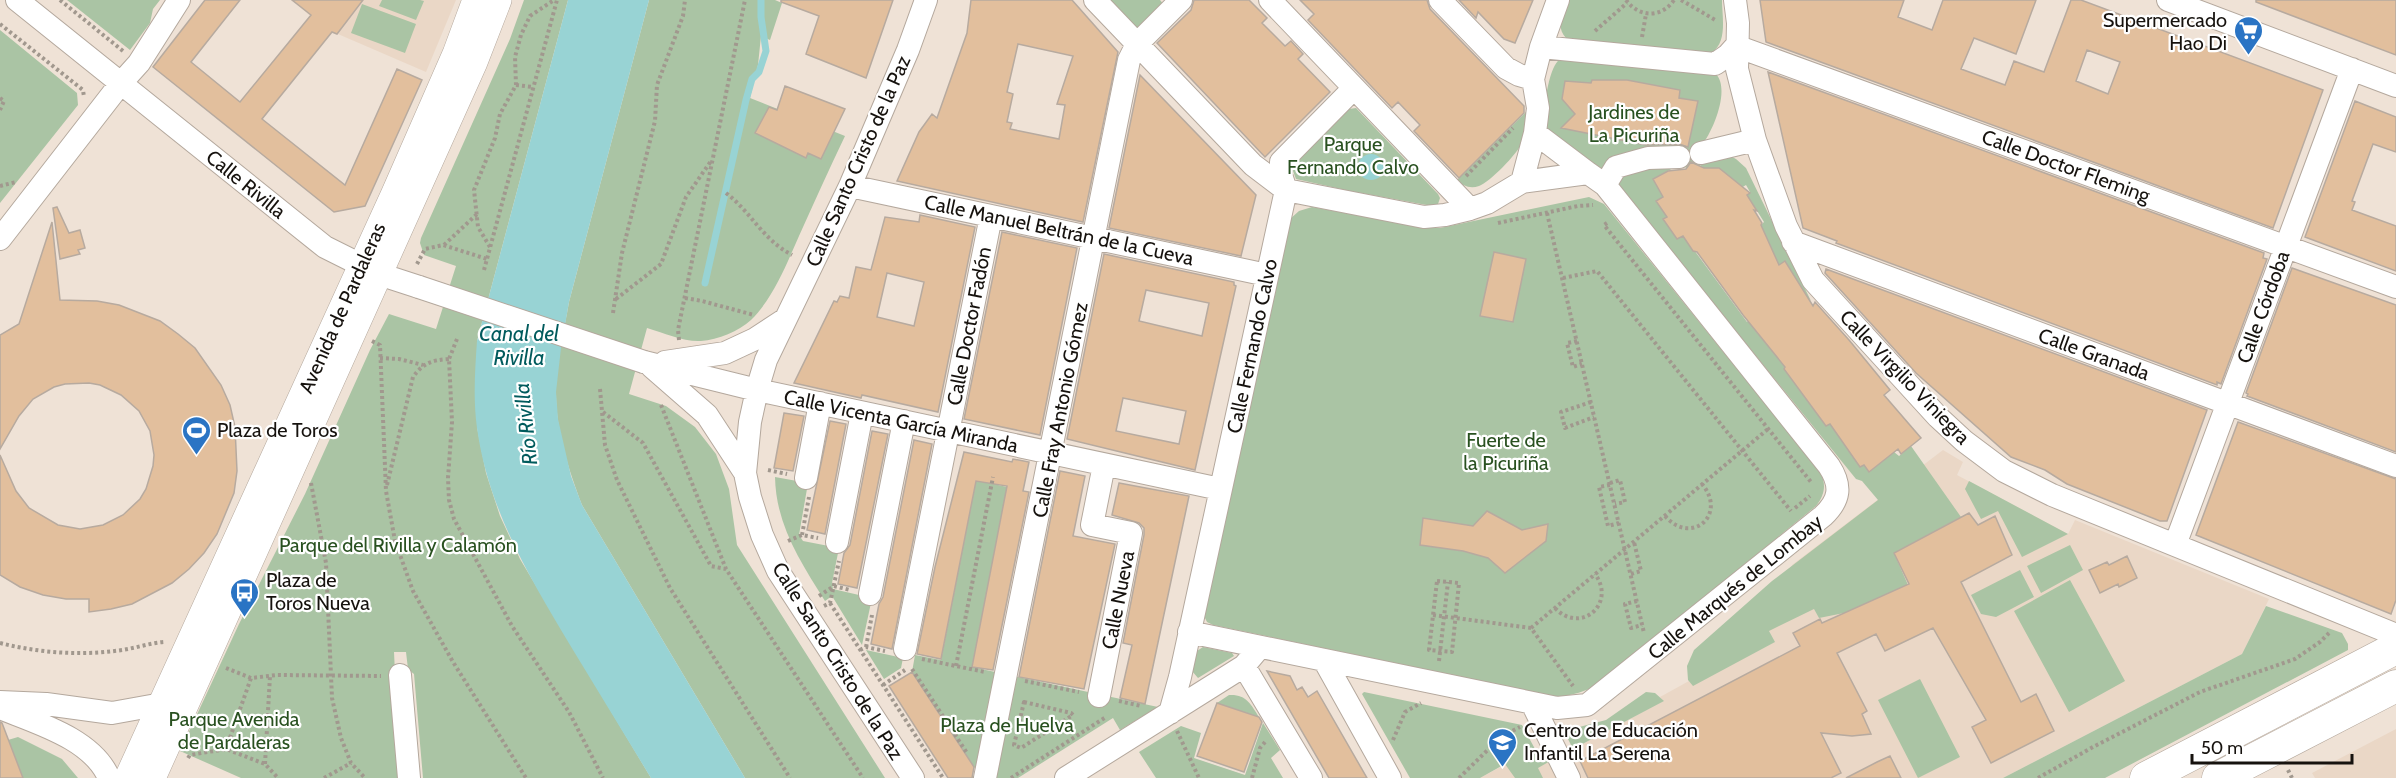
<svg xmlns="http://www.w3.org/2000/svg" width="2396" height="778" font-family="Cabin,sans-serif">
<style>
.built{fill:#ead7c6}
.green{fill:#aac4a4}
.water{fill:#98d3d4}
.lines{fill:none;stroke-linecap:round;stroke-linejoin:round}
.stream{stroke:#98d3d4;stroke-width:7}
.building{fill:#e2bf9d;stroke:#b7aa9f;stroke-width:1.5;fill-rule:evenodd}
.minor-casing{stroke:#b4a89d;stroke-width:24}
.major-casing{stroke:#b4a89d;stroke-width:28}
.highway-casing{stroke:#b4a89d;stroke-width:33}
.path{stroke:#a1988e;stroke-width:4;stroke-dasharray:3 3;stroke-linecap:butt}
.minor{stroke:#fff;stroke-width:22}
.major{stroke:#fff;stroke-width:27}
.highway{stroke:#fff;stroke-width:32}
.minor-bridge-casing{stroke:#b4a89d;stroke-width:24;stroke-linecap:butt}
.minor-bridge{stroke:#fff;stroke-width:22}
.labels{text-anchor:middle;stroke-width:4.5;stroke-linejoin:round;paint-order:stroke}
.poi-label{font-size:20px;fill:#16120e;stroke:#fff;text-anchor:start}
.park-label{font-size:20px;fill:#295120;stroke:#fff}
.street-label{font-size:20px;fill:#16120e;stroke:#fff}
.water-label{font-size:21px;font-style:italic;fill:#015b5d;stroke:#fff}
</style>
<rect width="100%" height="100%" fill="#efe2d6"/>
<path class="built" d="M292 0H456L426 72 324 28Z
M1943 450 1963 462 1957 475 2068 534 2075 520 2269 599 2242 654 2003 778H1480L1506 764 1537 762 1550 756 1553 760 1663 701 1660 697 1689 681 1693 685 1774 642 1769 631 1792 565Z
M2396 729V778H2315L2312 773Z"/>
<path class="green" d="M67 0H160L153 9 150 23 130 50Z
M382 0H420L424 1 416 20 379 6Z
M524 0H568L477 341V427L486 473 500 516 520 559 651 778H423L414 674 408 669 406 652H394L400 778H241L180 751 239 624 305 494 370 350 389 314 436 329 456 266 424 255 420 243 421 238 510 39Z
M649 0H775L782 3 770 40 761 36 758 65 750 98 845 136C829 169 814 203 799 236 786 265 774 297 751 320 739 331 718 340 701 341 684 342 664 333 647 328L629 394 666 406 695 427 716 454 729 489 737 545 885 778H745L582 505C569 470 556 432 556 394 555 364 564 332 569 302Z
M1110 0H1160L1165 6 1138 29Z
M1569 0H1722C1722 16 1728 43 1711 53L1566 38C1555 26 1563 14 1569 0Z
M362 4 416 24 405 53 351 33Z
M0 30 77 93 78 105 0 203Z
M1560 59 1716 74C1730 89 1714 128 1704 142L1736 159 1746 168 1811 301 1787 276 1792 272 1785 261 1778 266 1761 225 1764 222 1751 201 1731 208 1750 192 1746 185 1741 188 1722 171 1716 177 1700 165 1697 168 1675 167 1653 179 1664 196 1657 201 1667 217 1664 220 1677 239 1683 235 1747 322 1754 317 1760 324 1754 329 1785 367 1784 369 1826 426 1832 422 1860 467 1864 465 1869 472 1894 452 1899 456 1911 446 1961 517 1894 553 1908 585 1844 613 1819 618 1814 609 1769 631 1775 642 1693 686 1688 680 1687 666 1694 650 1772 581 1878 500 1862 481 1856 479 1614 181 1545 133C1542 119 1547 68 1560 59Z
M1356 108 1438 194 1440 198 1438 204 1432 206 1350 191 1296 179 1293 171 1295 163 1349 109Z
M1528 110H1530C1527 120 1526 132 1522 143 1517 154 1490 182 1479 186 1470 189 1463 186 1457 180Z
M1589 197 1604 204 1821 473C1826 485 1825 495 1816 506L1598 684C1585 692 1573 695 1558 697L1213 625 1207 622 1203 614 1290 219 1299 211 1312 207 1428 228H1440Z
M1001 472 998 485 1007 487 972 667 1158 707 1120 730 1113 718 1018 778H971L978 773 912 672 915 655 941 660 976 481Z
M775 477 808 483 799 535 803 541 839 548 832 583 833 589 872 598 862 645 832 596 825 601C800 561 776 525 775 477Z
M1969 481 2068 534 2022 557 1998 511 1981 519 1965 489Z
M2070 545 2083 570 2041 593 2027 566Z
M2020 570 2034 597 1996 617 1981 614 1971 595Z
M2070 580 2125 681 2069 712 2014 611Z
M2266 606 2342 633 2348 644V650L2105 778H2003L2242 654Z
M1203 647 1232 653 1234 656 1198 678 1192 671 1197 651Z
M866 650 903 658 901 668 884 679Z
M1920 679 1960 757 1918 778 1878 700Z
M1364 692 1522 725 1541 760 1550 756 1552 760 1538 768 1543 778H1515L1505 764 1480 778H1410L1362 694Z
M1646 692 1655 693 1664 701 1573 749 1564 731 1606 720Z
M1229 695C1246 694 1251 704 1259 717L1217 703Z
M1263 723 1280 750 1271 758 1283 778H1156L1139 752 1181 726 1201 733 1194 758 1245 775Z
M18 737 62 759 78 778H23L8 740Z"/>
<path class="water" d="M568 0H649L569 302 561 348 556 392 558 419 571 476 582 505 745 778H651C624 734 597 689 570 645 529 576 488 509 477 428 473 399 475 370 477 341Z
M1358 167a13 13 0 1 1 26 0a13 13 0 1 1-26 0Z"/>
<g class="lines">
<path class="stream" d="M705 283 746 100 752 79 759 72 766 51 761 17V0"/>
</g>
<path class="building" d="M205 0H240L191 62 240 102 311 15 292 0H363L337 34 332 32 262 119 345 185 397 69 422 80 365 206 334 212 153 67Z
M781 0H893L866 78 806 54 819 16 781 2Z
M971 0H1072L1118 52 1083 222 897 181 919 132 932 114 937 118 967 33ZM1018 44 1073 56 1057 104 1065 105 1059 139 1010 129 1012 123 1007 122 1013 94 1007 92Z
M1194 0H1249L1267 18 1262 23 1285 46 1291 41 1303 54 1298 59 1330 92 1265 157 1157 43 1191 10Z
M1300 0H1427L1430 9 1524 106V113L1459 178 1414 131 1420 125 1398 102 1392 108 1308 20 1314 14Z
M1459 0H1533L1515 43 1504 39 1478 12 1476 18Z
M1760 0H1904L1898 17 1932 30 1943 0H2036L2016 54 1974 38 1961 69 2005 85 2014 61 2044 72 2071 0H2081L2323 90 2273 228 1766 42ZM2087 50 2120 62 2108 94 2076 81Z
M2256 0H2396V55L2256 2Z
M1768 72 2264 253 2263 258 2267 259 2221 384 2217 382V385L1836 243 1837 241 1803 228Z
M1140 75 1256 195 1241 256 1109 228Z
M1592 80H1627L1680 90 1679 98 1698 101 1688 147 1679 144 1646 145 1561 128 1575 114 1562 99 1565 81 1591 83Z
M785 86 845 109 821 159 808 153 806 158 755 133 769 107 777 110Z
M2355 101 2396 117V152L2373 144 2352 201 2355 202 2352 210 2396 226V271L2305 237Z
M1691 162 1704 168H1719L1750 193 1747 195 1757 211 1754 210 1762 223 1761 225 1779 265 1785 261 1813 306 1815 302 1849 340 1890 390 1884 395 1921 438 1901 454 1898 449 1869 472 1864 465 1860 467 1830 424 1826 426 1784 369 1785 367 1743 315 1697 252 1693 251 1683 236 1677 239 1663 219 1667 217 1656 201 1663 197 1653 179 1668 171 1686 169Z
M57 207 69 233 80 230 85 248 78 250 80 254 60 259 53 208Z
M920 215 975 227 938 412 862 395 861 398 794 383 834 301 837 302 840 296 849 298 856 267 871 270 885 217 919 222ZM887 273 924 282 914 326 877 317Z
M52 222 60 300 97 301 119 305 160 321 178 334 195 348 221 385 230 405 235 427 237 471 234 493 217 534 204 553 189 569 172 583 132 604 111 609 89 612V599H66L43 595 20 587 0 575V455L16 491 29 508 58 525 80 529 103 525 123 515 140 499 146 489 153 466 154 455 150 431 139 411 121 395 100 385 89 383 65 384 54 387 33 399 19 416 0 449V335L19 324Z
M1002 232 1077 248 1040 435 964 419Z
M1494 252 1526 259 1513 322 1480 316Z
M1104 254 1234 282V285L1236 286 1195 470 1067 439ZM1146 290 1209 303 1202 336 1139 321ZM1123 398 1186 411 1179 444 1116 431Z
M2292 268 2396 305V452L2247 396 2248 394 2246 393Z
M1826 269 2207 410 2167 521H2160L2067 484 2045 470 2011 457 1916 373 1825 273Z
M784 413 804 416 793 471 774 468Z
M830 421 846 424 825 534 807 530Z
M2238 422 2396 479V600L2391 614 2196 535Z
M872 431 888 434 857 588 838 584 844 553 850 545Z
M914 440 932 444 892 649 871 644 879 604 883 597Z
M964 452 1012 462 1013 459 1029 462 1023 491 1029 492 993 670 972 667 1007 486 976 481 941 659 917 654 935 567Z
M1060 471 1085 476 1073 536 1115 544 1084 689 1019 677Z
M1119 483 1189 496 1145 704 1120 698 1132 645 1123 643 1144 535V528L1139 523 1112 515Z
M1487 511 1522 530 1548 524 1546 541 1505 573 1488 558 1463 551 1420 545 1423 518 1473 526Z
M1969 513 1978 525 1995 516 2012 555 1961 582 2021 702 2036 694 2054 731 1991 763 1972 727 1986 720 1933 628 1885 651 1876 634 1837 653 1867 711 1862 714 1871 734 1852 736 1821 733 1841 773 1831 778H1588L1580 761 1800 646 1793 633 1820 619 1822 623 1909 584 1894 553Z
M2127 556 2137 578 2119 587 2118 584 2100 593 2089 570 2107 562 2109 565Z
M1267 671 1290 676 1297 690 1302 687 1308 697 1317 691 1367 778H1329Z
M912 672 974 767 972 778H948L889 686Z
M1217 703 1259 717 1262 722 1244 772 1197 756Z
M0 722 2 723 23 778H0Z
M1890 756 1901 778H1846L1877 762Z"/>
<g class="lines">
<defs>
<path id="minor" d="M17 0 325 247 379 274 419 287
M1095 0 1253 165 1286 190 1424 217 1445 215 1470 209 1487 203 1522 182 1588 173 1605 185 1829 466C1842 486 1840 500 1823 516L1587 705 1557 708 1189 632
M1270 0 1470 209
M1440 0 1506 68 1519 75 1533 79
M1735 0 1738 23 1737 69 1755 140 1786 226 1813 280 1938 417 1964 441 2004 471 2052 495 2396 635
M2168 0 2396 86
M1736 46 2396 287
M1541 47 1715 64 1728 55 1736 46
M1535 133 1588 173
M1701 153 1755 140
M1522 182 1535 133 1538 108 1533 79 1541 47 1558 0
M1605 185 1616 167 1648 158 1679 157
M850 186 1267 275
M0 239 121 83 139 63 179 0
M1793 242 2396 466
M644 362 757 390 1220 489
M665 362 725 353 755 339 784 320
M652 367 707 415 745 473
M806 478 820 403
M837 542 862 413
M2175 545 2352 69
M870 594 904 421
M905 649 991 216
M1324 660 1390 778
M1244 666 1311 778
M400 675 409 778
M1099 696 1131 533 1092 525 1104 465
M0 702 46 704 112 713 162 704 173 700
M1532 703 1569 778
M0 708C37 723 93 739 109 778
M1170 713 1180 677 1286 190 1281 175V162L1354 88
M913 778 778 571 762 535 750 497 745 473 750 422 757 390 766 360 850 186 908 50 926 0
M985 778 1129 60 1137 44 1181 0
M1066 778 1244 666 1260 647"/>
<path id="major" d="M128 778 395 193 456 54 476 0
M152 778 474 62 498 0"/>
<path id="highway" d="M2146 778 2396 648
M2218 778 2396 686"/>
</defs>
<use href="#minor" class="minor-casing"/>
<use href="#major" class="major-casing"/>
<use href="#highway" class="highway-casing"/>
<path class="path" d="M60 0 123 51
M1626 0C1639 18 1662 18 1674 0
M1681 0 1717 21
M0 24 83 90 84 97
M1595 31 1627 3
M1642 37 1646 14
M516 85 533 87
M0 98 4 101 0 110
M1466 176 1513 128
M0 186 16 182
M726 193C752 213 762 239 792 255
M1547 213 1644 633
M1498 223 1578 206 1593 205
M1607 223 1604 225 1811 482
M444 245 477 214
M490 247 478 227 474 190 495 138 500 114 516 85 515 57 521 35 530 16 554 0
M417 264 425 249 443 245 487 259
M484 270 557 0
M1563 278 1597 271 1791 511
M685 298 702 301 754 315
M616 299 661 264 686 197 711 161
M613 313 622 253 655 121 657 85 683 16 685 0
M457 339 449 359 452 422 448 478 449 500 454 519 512 626 569 712 603 778
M679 340 678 330 745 0
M372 341 380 345 386 491 395 541 413 591 453 662 526 778
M1577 341 1567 343 1573 367 1582 364
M380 358 399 359 423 365
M600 389 605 445 617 480 670 588 790 778
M1591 402 1561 412 1565 428 1594 417
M661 405 726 569 863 778
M603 412 643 443 711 566 726 569
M768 470 787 474
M311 483 326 563 332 698 341 738 351 763 365 778
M1610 483 1620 480 1625 502 1615 504
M387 485 413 377C423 363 432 360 449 359
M1610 485 1599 487 1608 526 1619 523
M1795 508 1810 496
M1665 516C1691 546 1728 515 1702 484
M802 535 809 497
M788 541 802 535 818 538
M1631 574 1641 571 1634 542
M1437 581 1459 583 1452 652 1429 650Z
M819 596 834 586 850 590
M1637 601 1625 604 1631 628 1642 625
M830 603 943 778
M824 606 830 603 839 561
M1555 608C1580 635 1617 604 1595 574
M1433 615 1531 628 1573 686
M1531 628 1768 429
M0 643C40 653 81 656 122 650 136 648 150 643 164 642
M866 647 872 615
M860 650 866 647 885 651
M922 659 985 672
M1439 661 1448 582
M956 666 993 477
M226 668 251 678 277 675 381 676
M912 669 967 753
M1025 681 1079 692
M883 685 905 670
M1119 701 1141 706
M1024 702 1071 713 1073 715 1021 748 1014 745Z
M1177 731 1199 778
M1393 740 1405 712 1421 703
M226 749 251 678
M188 758 190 755 226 749 265 764 278 778
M265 764 270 676
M2288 770 2292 778
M324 778 351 763
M1011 778 1106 717
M1252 778 1260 748 1265 742
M1459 778 1502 736 1520 727
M2038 778 2093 747 2200 692 2295 659 2320 642 2331 631"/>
<use href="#minor" class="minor"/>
<use href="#major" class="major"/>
<use href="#highway" class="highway"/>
<defs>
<path id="minor-bridge" d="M419 287 644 362"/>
</defs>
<use href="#minor-bridge" class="minor-bridge-casing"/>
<use href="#minor-bridge" class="minor-bridge"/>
</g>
<defs>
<symbol id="supermarket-pin" viewBox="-11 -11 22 30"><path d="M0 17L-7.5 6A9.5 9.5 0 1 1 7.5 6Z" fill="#2a74c4" stroke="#fff"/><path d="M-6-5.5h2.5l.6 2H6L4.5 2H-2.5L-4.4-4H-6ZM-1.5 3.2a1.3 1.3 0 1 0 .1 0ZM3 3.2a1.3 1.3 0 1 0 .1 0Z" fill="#fff"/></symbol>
<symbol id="stadium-pin" viewBox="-11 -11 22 30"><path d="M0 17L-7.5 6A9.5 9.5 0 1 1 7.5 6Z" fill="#2a74c4" stroke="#fff"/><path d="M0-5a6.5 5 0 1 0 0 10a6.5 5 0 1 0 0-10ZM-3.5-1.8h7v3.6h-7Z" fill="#fff"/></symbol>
<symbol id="bus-pin" viewBox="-11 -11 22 30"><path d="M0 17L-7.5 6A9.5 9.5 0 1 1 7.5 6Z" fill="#2a74c4" stroke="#fff"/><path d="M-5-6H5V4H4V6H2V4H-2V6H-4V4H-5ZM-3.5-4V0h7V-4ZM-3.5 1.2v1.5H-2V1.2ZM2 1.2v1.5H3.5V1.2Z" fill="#fff"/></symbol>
<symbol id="school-pin" viewBox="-11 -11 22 30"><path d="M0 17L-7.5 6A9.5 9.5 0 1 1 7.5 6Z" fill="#2a74c4" stroke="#fff"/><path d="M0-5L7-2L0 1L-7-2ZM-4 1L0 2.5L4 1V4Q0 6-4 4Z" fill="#fff"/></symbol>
</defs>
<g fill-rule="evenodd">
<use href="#supermarket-pin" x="2232" y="14" width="33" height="45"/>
<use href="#stadium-pin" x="180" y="414" width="33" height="45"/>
<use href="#bus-pin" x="228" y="576" width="33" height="45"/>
<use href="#school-pin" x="1486" y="726" width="33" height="45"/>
</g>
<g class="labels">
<g class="poi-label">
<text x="2227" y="27" text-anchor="end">Supermercado<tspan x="2227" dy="23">Hao Di</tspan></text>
<text x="217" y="437">Plaza de Toros</text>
<text x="266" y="587">Plaza de<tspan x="266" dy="23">Toros Nueva</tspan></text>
<text x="1524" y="737">Centro de Educación<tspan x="1524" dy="23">Infantil La Serena</tspan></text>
</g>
<g class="park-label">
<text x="1634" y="119">Jardines de<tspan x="1634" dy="23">La Picuriña</tspan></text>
<text x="1353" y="151">Parque<tspan x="1353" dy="23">Fernando Calvo</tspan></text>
<text x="1506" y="447">Fuerte de<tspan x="1506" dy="23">la Picuriña</tspan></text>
<text x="398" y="552">Parque del Rivilla y Calamón</text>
<text x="234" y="726">Parque Avenida<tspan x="234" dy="23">de Pardaleras</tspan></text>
<text x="1007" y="732">Plaza de Huelva</text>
</g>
<g class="street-label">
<text transform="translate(858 161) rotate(-66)" y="7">Calle Santo Cristo de la Paz</text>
<text transform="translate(2066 166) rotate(20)" y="7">Calle Doctor Fleming</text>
<text transform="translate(246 184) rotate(39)" y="7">Calle Rivilla</text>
<text transform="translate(1059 230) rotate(12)" y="7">Calle Manuel Beltrán de la Cueva</text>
<text transform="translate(2263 307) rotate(-70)" y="7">Calle Córdoba</text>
<text transform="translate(342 308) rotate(-66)" y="7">Avenida de Pardaleras</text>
<text transform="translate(969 326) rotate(-79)" y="7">Calle Doctor Fadón</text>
<text transform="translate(1252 346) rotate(-78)" y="7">Calle Fernando Calvo</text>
<text transform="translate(2094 354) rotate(20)" y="7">Calle Granada</text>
<text transform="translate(1905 377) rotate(46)" y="7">Calle Virgilio Viniegra</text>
<text transform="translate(1060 410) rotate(-79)" y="7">Calle Fray Antonio Gómez</text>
<text transform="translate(901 421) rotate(12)" y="7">Calle Vicenta García Miranda</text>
<text transform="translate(1735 587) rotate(-39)" y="7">Calle Marqués de Lombay</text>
<text transform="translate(1118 600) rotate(-79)" y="7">Calle Nueva</text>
<text transform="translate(838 661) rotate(58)" y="7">Calle Santo Cristo de la Paz</text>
</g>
<g class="water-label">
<text x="519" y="341">Canal del<tspan x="519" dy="24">Rivilla</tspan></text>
<text transform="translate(526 424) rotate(-96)" y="7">Río Rivilla</text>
</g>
</g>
<path d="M2192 754v9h160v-9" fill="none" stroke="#16120e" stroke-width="3"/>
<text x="2201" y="754" font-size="18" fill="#16120e" stroke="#ffffff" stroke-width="4.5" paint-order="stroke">50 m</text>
</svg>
